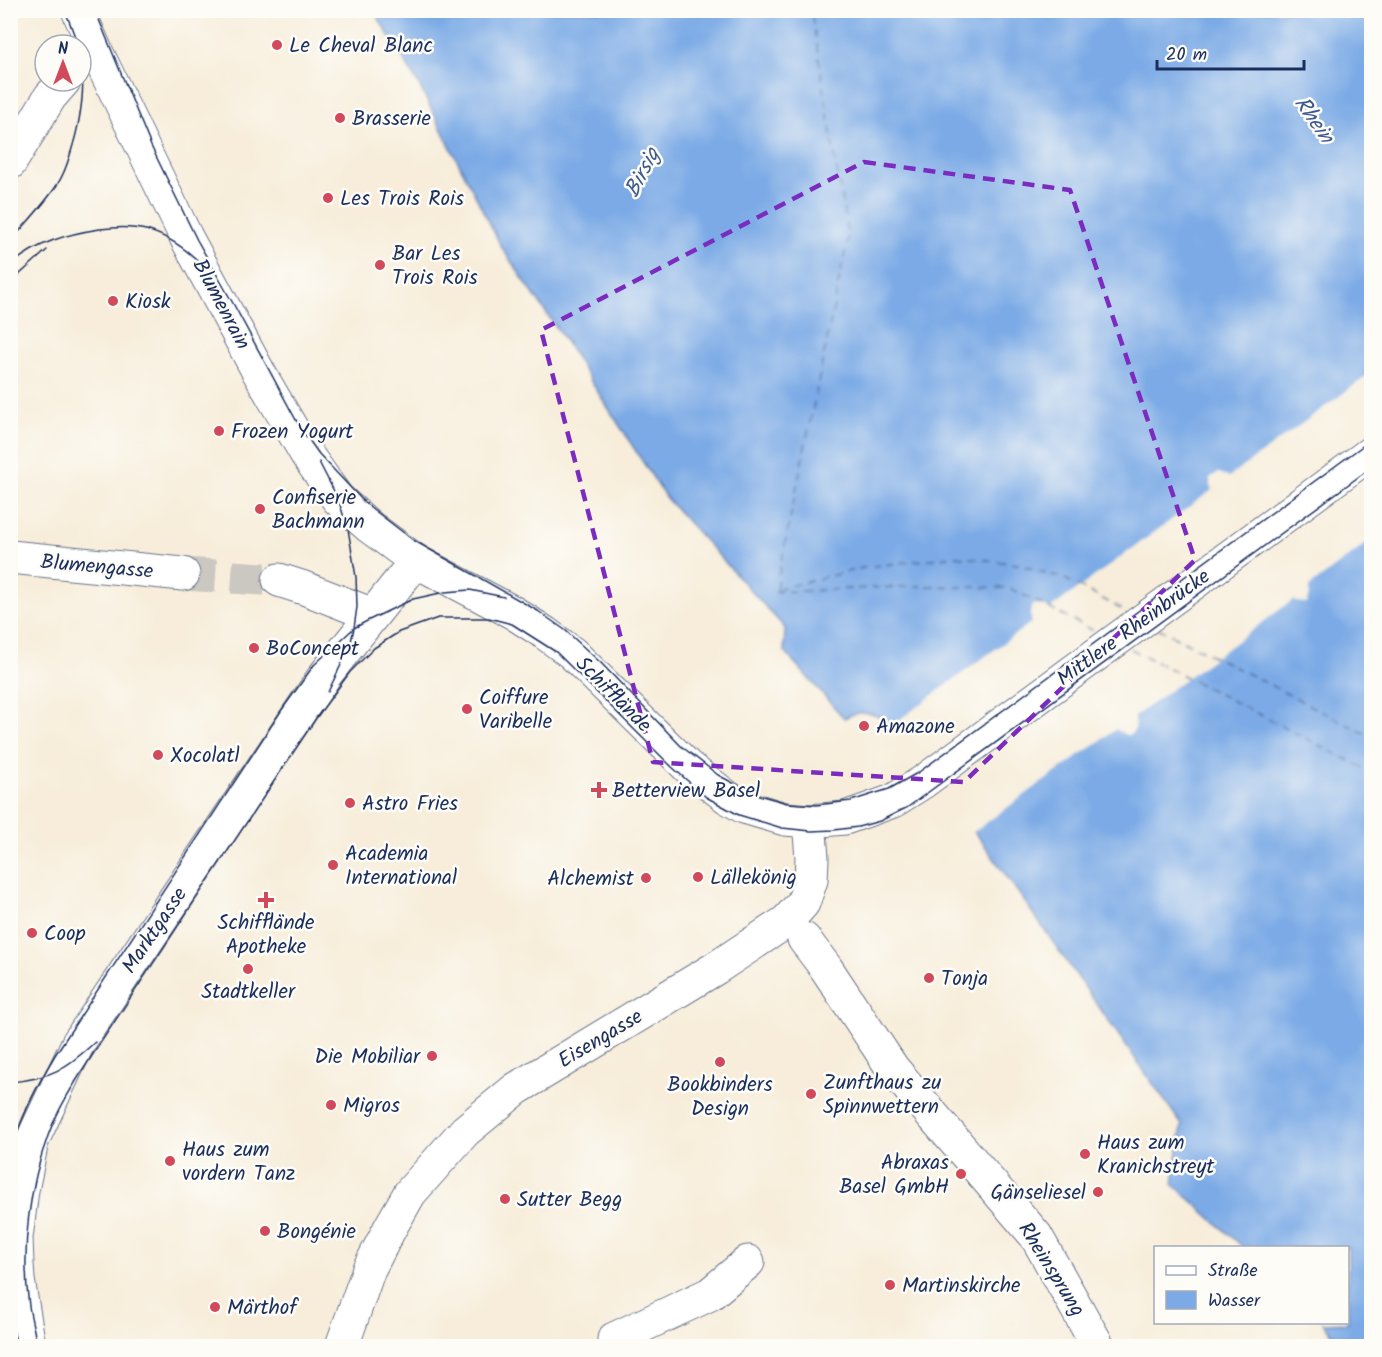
<svg xmlns="http://www.w3.org/2000/svg" width="1382" height="1357" font-family="Kalam,sans-serif">
<style>
.water{fill:#7caae6;stroke:#4c6ca2;stroke-width:1.5}
.pier{fill:#f7edda}
.lines{fill:none;stroke-linecap:round;stroke-linejoin:round}
.ferry{stroke:#3d5a8e;stroke-width:1.5;stroke-dasharray:8 6;stroke-linecap:butt}
.minor-tunnel{stroke:#cbc7c1;stroke-width:33;stroke-dasharray:33 16;stroke-linecap:butt}
.minor-casing{stroke:#687289;stroke-width:35}
.minor{stroke:#fff;stroke-width:33}
.tram{stroke:#1b2f5e;stroke-width:1.5}
.marked{fill:none;stroke:#7b2cbf;stroke-width:4.5;stroke-dasharray:12 8;stroke-linejoin:round}
.poi-dot{fill:#d1495b;stroke:#fdfcf7;stroke-width:2}
.labels{text-anchor:middle;stroke-width:5;stroke-linejoin:round;paint-order:stroke}
.poi-label{font-size:21px;fill:#1b2f5e;stroke:#fdfcf7;text-anchor:start}
.street-label{font-size:21px;fill:#1b2f5e;stroke:#fdfcf7}
.water-label{font-size:22px;font-style:italic;fill:#3d5a8e;stroke:#fdfcf7}
</style>
<rect width="100%" height="100%" fill="#fdfcf7"/>
<filter id="ink" filterUnits="userSpaceOnUse"><feTurbulence type="fractalNoise" baseFrequency=".0167" numOctaves="2"/><feDisplacementMap in="SourceGraphic" scale="12" xChannelSelector="R" yChannelSelector="G"/><feConvolveMatrix kernelMatrix="1 2 1 2 8 2 1 2 1" color-interpolation-filters="sRGB"/></filter>
<filter id="wash" filterUnits="userSpaceOnUse"><feTurbulence type="fractalNoise" baseFrequency=".008" numOctaves="4" result="noise"/><feDisplacementMap in="SourceGraphic" scale="24" xChannelSelector="R" yChannelSelector="G"/><feGaussianBlur stdDeviation="1.35" result="paint"/><feColorMatrix in="noise" values="0 0 0 0 0 0 0 0 0 0 0 0 0 0 0 0 0 1.4 0 .05"/><feComposite in="paint" operator="in"/></filter>
<g filter="url(#wash)">
<rect width="100%" height="100%" fill="#f7edda"/>
<path class="water" d="M374 11H1371V1346H1341L1323 1323 1348 1322V1248L1243 1247 1173 1184 1182 1125 981 840 882 718C866 711 860 711 844 718L784 651 785 628 666 498 560 333 502 248 418 83Z"/>
<path class="pier" d="M1371 373V540L1309 587V595L1307 603 1296 602 1293 600 1135 716V729L1132 733 1128 735 1124 734 1116 729 972 833 887 729 1032 622 1030 615 1031 607 1034 604 1044 606 1050 609 1212 490 1210 485V478L1214 475 1219 473 1229 477Z"/>
<g class="lines">
<path class="ferry" d="M776 588 848 237 811 10
M776 589V592L922 586 1009 588 1100 634
M777 589 867 567 955 556 1018 564 1065 579 1127 612
M1158 628 1372 737
M1131 649 1372 772"/>
</g>
</g>
<g filter="url(#ink)">
<g class="lines">
<path class="minor-tunnel" d="M183 574 279 580"/>
<defs>
<path id="minor" d="M78 10 96 51 186 237 258 371 307 455 338 499 370 527 416 561 514 613 545 633 572 653 688 767 727 797 744 807 785 819 809 821 845 818 893 801 923 782 1372 452
M10 163 50 97 64 81
M10 557 183 574
M279 580 304 588 373 615
M804 939 826 968 893 1069 1036 1236 1098 1346
M29 1346 18 1280 17 1264 16 1238 22 1190 32 1141 78 1043 325 675 416 561
M342 1346 369 1269 390 1228 410 1193 465 1131 516 1089 716 968 787 921 803 903 811 880 812 858 809 821
M618 1346 614 1339 710 1294 748 1262"/>
</defs>
<use href="#minor" class="minor-casing"/>
<use href="#minor" class="minor"/>
<path class="tram" d="M65 10 78 45
M95 10 151 146 197 240 234 305 303 433
M10 242C26 223 44 205 57 185 63 176 67 165 70 155 80 124 86 92 81 59
M10 266C36 243 66 234 100 229 115 227 130 226 146 230 172 237 193 254 211 274
M10 287 20 274 47 250
M299 426 319 454 365 503 413 540 538 611 565 630 601 663 681 746 718 775 752 793 787 803 816 805 851 801 889 789 919 772 1372 439
M319 462 338 499 348 529 356 577 357 607 354 628 350 646 328 692
M10 1082C50 1079 67 1068 95 1042
M10 1156C19 1120 36 1087 55 1055L281 711 314 665 354 628 369 620 413 599 445 592 470 590 504 597
M10 1317 17 1346
M37 1346C35 1333 31 1319 29 1306 21 1249 29 1186 49 1133 61 1102 80 1075 97 1048L316 718 350 672 374 648 399 632 438 618H489L512 624 556 652 672 767 706 797 739 815 782 828 811 831 834 830 858 827 880 821 908 807 1372 467"/>
</g>
</g>
<path class="marked" d="M864 162 1070 190 1195 560 964 782 653 762 541 330Z"/>
<g class="poi-dot">
<circle cx="277" cy="45" r="6"/>
<circle cx="340" cy="118" r="6"/>
<circle cx="328" cy="198" r="6"/>
<circle cx="380" cy="265" r="6"/>
<circle cx="113" cy="301" r="6"/>
<circle cx="219" cy="431" r="6"/>
<circle cx="260" cy="509" r="6"/>
<circle cx="254" cy="648" r="6"/>
<circle cx="467" cy="709" r="6"/>
<circle cx="864" cy="726" r="6"/>
<circle cx="158" cy="755" r="6"/>
<path d="M596 781h6v6h6v6h-6v6h-6v-6h-6v-6h6z"/>
<circle cx="350" cy="803" r="6"/>
<circle cx="333" cy="865" r="6"/>
<circle cx="698" cy="877" r="6"/>
<circle cx="646" cy="878" r="6"/>
<path d="M263 891h6v6h6v6h-6v6h-6v-6h-6v-6h6z"/>
<circle cx="32" cy="933" r="6"/>
<circle cx="248" cy="969" r="6"/>
<circle cx="929" cy="978" r="6"/>
<circle cx="432" cy="1056" r="6"/>
<circle cx="720" cy="1062" r="6"/>
<circle cx="811" cy="1094" r="6"/>
<circle cx="331" cy="1105" r="6"/>
<circle cx="1085" cy="1154" r="6"/>
<circle cx="170" cy="1161" r="6"/>
<circle cx="961" cy="1174" r="6"/>
<circle cx="1098" cy="1192" r="6"/>
<circle cx="505" cy="1199" r="6"/>
<circle cx="265" cy="1231" r="6"/>
<circle cx="890" cy="1285" r="6"/>
<circle cx="215" cy="1307" r="6"/>
</g>
<g class="labels">
<g class="poi-label">
<text x="289" y="52">Le Cheval Blanc</text>
<text x="352" y="125">Brasserie</text>
<text x="340" y="205">Les Trois Rois</text>
<text x="392" y="260">Bar Les<tspan x="392" dy="24">Trois Rois</tspan></text>
<text x="125" y="308">Kiosk</text>
<text x="231" y="438">Frozen Yogurt</text>
<text x="272" y="504">Confiserie<tspan x="272" dy="24">Bachmann</tspan></text>
<text x="266" y="655">BoConcept</text>
<text x="479" y="704">Coiffure<tspan x="479" dy="24">Varibelle</tspan></text>
<text x="876" y="733">Amazone</text>
<text x="170" y="762">Xocolatl</text>
<text x="612" y="797">Betterview Basel</text>
<text x="362" y="810">Astro Fries</text>
<text x="345" y="860">Academia<tspan x="345" dy="24">International</tspan></text>
<text x="710" y="884">Lällekönig</text>
<text x="634" y="885" text-anchor="end">Alchemist</text>
<text x="266" y="929" text-anchor="middle">Schifflände<tspan x="266" dy="24">Apotheke</tspan></text>
<text x="44" y="940">Coop</text>
<text x="941" y="985">Tonja</text>
<text x="248" y="998" text-anchor="middle">Stadtkeller</text>
<text x="420" y="1063" text-anchor="end">Die Mobiliar</text>
<text x="823" y="1089">Zunfthaus zu<tspan x="823" dy="24">Spinnwettern</tspan></text>
<text x="720" y="1091" text-anchor="middle">Bookbinders<tspan x="720" dy="24">Design</tspan></text>
<text x="343" y="1112">Migros</text>
<text x="1097" y="1149">Haus zum<tspan x="1097" dy="24">Kranichstreyt</tspan></text>
<text x="182" y="1156">Haus zum<tspan x="182" dy="24">vordern Tanz</tspan></text>
<text x="949" y="1169" text-anchor="end">Abraxas<tspan x="949" dy="24">Basel GmbH</tspan></text>
<text x="1086" y="1199" text-anchor="end">Gänseliesel</text>
<text x="517" y="1206">Sutter Begg</text>
<text x="277" y="1238">Bongénie</text>
<text x="902" y="1292">Martinskirche</text>
<text x="227" y="1314">Märthof</text>
</g>
<g class="street-label">
<text transform="translate(222 304) rotate(62)" y="7">Blumenrain</text>
<text transform="translate(97 566) rotate(5)" y="7">Blumengasse</text>
<text transform="translate(1133 627) rotate(-36)" y="7">Mittlere Rheinbrücke</text>
<text transform="translate(614 694) rotate(45)" y="7">Schifflände</text>
<text transform="translate(154 930) rotate(-56)" y="7">Marktgasse</text>
<text transform="translate(600 1038) rotate(-31)" y="7">Eisengasse</text>
<text transform="translate(1052 1269) rotate(58)" y="7">Rheinsprung</text>
</g>
<g class="water-label">
<text transform="translate(1315 119) rotate(55)" y="8">Rhein</text>
<text transform="translate(641 172) rotate(-63)" y="8">Birsig</text>
</g>
</g>
<rect width="1382" height="1357" fill="none" stroke="#fdfcf7" stroke-width="36"/>
<rect x="1154" y="1246" width="195" height="78" fill="#fdfcf7" stroke="#a3aaba" stroke-width="1.5"/>
<rect x="1166" y="1266" width="30" height="9" fill="#ffffff" stroke="#a3aaba" stroke-width="1.5"/>
<text x="1208" y="1276" font-size="18" fill="#1b2f5e">Straße</text>
<rect x="1166" y="1291" width="30" height="18" fill="#7caae6" stroke="#a3aaba" stroke-width="1.5"/>
<text x="1208" y="1306" font-size="18" fill="#1b2f5e">Wasser</text>
<g transform="translate(63 63)"><circle r="28" fill="#fdfcf7" stroke="#a3aaba" stroke-width="1.5"/>
<path d="M0-4.5L10 22L0 15L-10 22Z" fill="#d1495b"/>
<text y="-9" font-size="16" font-weight="bold" text-anchor="middle" fill="#1b2f5e">N</text>
</g>
<path d="M1157 60v9h147v-9" fill="none" stroke="#1b2f5e" stroke-width="3"/>
<text x="1166" y="60" font-size="18" fill="#1b2f5e" stroke="#fdfcf7" stroke-width="4.5" paint-order="stroke">20 m</text>
</svg>
